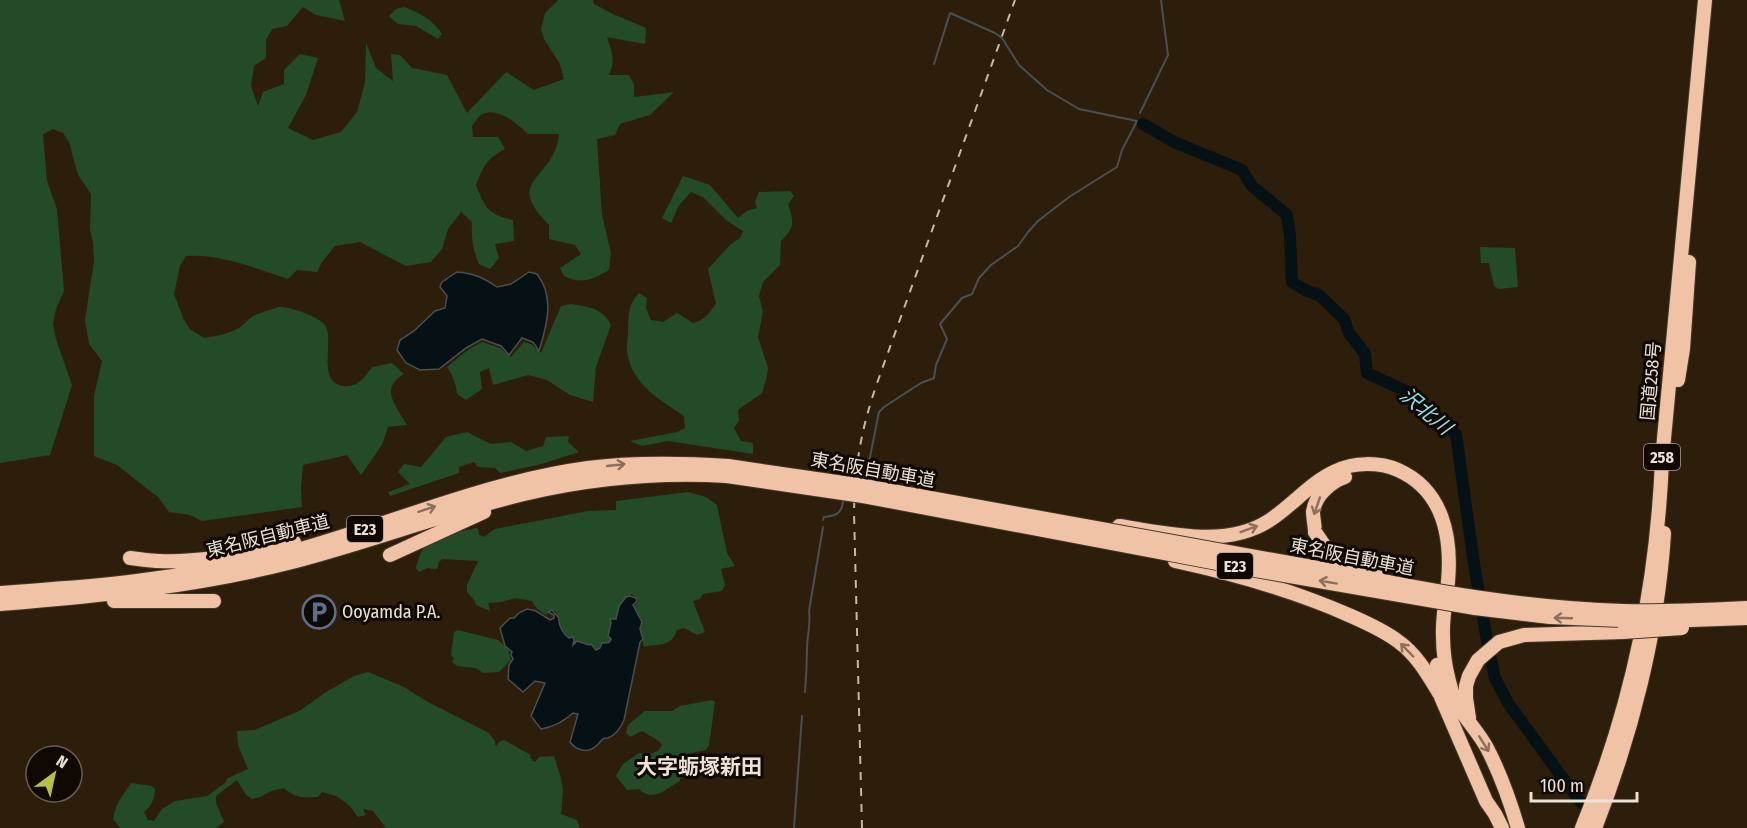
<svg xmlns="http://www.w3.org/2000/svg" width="1747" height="828" font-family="'Fira Sans Condensed','Noto Sans JP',sans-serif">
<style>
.green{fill:#244b27}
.water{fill:#051115;stroke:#4a4f4f;stroke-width:1.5}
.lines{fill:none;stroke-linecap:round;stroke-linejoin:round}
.stream{stroke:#4a4f4f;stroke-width:2}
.river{stroke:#051115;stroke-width:12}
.highway-casing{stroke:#483827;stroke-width:16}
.highway{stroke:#f1c3a6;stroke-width:14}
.rail{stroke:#c5b9ab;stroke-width:2;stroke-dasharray:8 8;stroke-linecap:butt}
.highway-bridge-casing{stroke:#483827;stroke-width:16;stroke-linecap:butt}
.highway-bridge{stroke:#f1c3a6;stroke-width:14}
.oneway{stroke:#8c6f5d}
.labels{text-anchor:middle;stroke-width:6;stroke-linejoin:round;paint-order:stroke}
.shield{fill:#100903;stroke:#aaa096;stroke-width:1.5}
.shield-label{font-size:16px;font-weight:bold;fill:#ece1d5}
.street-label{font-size:18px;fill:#ece1d5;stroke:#100903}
.poi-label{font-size:18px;fill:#ece1d5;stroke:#100903;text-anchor:start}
.water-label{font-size:20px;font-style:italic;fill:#93dff4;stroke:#100903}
.quarter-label{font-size:21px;font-weight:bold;fill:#ece1d5;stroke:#100903}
</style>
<rect width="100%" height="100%" fill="#2d1d0b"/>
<path class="green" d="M0 0H339L345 21 316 15 303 7 287 26 272 29 266 40V58L254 66 251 86 258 106 263 92 284 84V70L300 54 318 58 306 95 288 128 313 140 341 132 357 112 365 82 366 43 376 68 393 81 391 54 400 55 412 68 447 75 467 113 506 72 534 90 564 79 560 64 544 39 541 29 545 13 558 0H593L594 4 613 14 646 28 645 44 607 37C612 53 616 59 609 75H629L634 84V97L674 92 650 115 620 124 615 135 597 139 602 215 611 253 609 270C593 279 582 285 564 276L560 268 581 254 575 245 549 239V225C508 184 542 183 556 148 558 144 558 138 559 134H528C518 124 496 105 481 115 478 117 474 123 472 126L473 137H498L505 149C486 159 484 166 476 185 485 208 488 214 513 220L514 241 495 244 499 258 490 269 479 264C473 250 471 238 472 222L461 212 448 229 442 249 431 262 406 266 360 242 335 246 322 262 317 272 297 270 288 279C255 268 221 254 186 256L180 266 174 294 184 320 190 329 204 338C217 336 228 334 239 328 244 325 248 319 253 316 258 314 274 308 279 307 290 306 319 317 325 325 335 339 316 382 343 386 357 388 364 378 372 367L392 363 404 374C379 389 396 406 407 425L388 427 382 445 361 475 347 455 303 465 301 488 302 507 202 521 190 515 169 512 158 497 117 465 94 456V396L102 361 89 344 85 320 94 261 93 243 90 229 91 194 78 175 69 142 63 133 53 129 43 134 47 181 57 209 64 291 56 309 53 324 56 339 72 385 50 455 0 463Z
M404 7C420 13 432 19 442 34L438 39 416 26 398 24 389 16 396 9Z
M683 176 710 185 738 218 747 211 757 208 755 202 759 192 790 191 794 196 788 204C794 222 795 227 781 241L780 265 763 282 759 296 763 312 758 337 768 368 766 380 762 393 738 410 739 421 734 428 741 441 753 443V454L668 441 642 446 630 441 677 432 685 428 684 416C659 399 631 384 627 351 626 345 628 338 628 332 629 315 627 306 639 293L647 298 646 308 651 320 663 322 677 313 693 323C704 321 710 312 716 304L708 269 731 244 740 238 743 231 726 220 703 197 691 192 679 205 671 223 662 218Z
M1480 247 1515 248 1518 287 1499 289 1494 286 1489 263H1481Z
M571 304C588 307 603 308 611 325L596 367 593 402 570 395 547 380 528 375 493 385 489 368 480 372 482 389 466 400 457 394C456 384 453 376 447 367L469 349 482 342 500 348 511 357 524 342 531 344 541 353 561 306Z
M467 432 491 444 511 442 526 451 543 446 546 437 569 436 568 442 579 452 538 465 500 473 495 468 478 467 474 462 459 467V473L390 496 388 492 410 484 398 472 404 464 421 467 446 437Z
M688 492 706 497 717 505 727 553 735 566 721 569 725 585 722 591 703 594 700 599 693 601 705 632 697 635 684 628 677 630C671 648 659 643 644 647L640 628 642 621 634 606 638 602 637 599 632 594C618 601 621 607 616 619L611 620 610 633 608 636 611 639 610 643 607 644 604 642 600 645V648L596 649 591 644 589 645 577 641 574 646V639L572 637 569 639C565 635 561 628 559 623L560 620 556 612 553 610 548 611 547 615C540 612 535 607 532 601L515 598 501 602 488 603 490 611 476 605 474 600 467 592V585L478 561 442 559 438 563V567L436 569 427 568 419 572 416 568C418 561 420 551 426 546 437 534 460 532 476 528L478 529 479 535 484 537 495 529 588 511 616 510V501Z
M458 630 498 640 508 649 511 660 499 672 483 673 476 668 457 666 452 662 454 658 451 655 454 632Z
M368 672 402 686 428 702 489 733 495 741V745L497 746 499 742 504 740 531 755 530 758 535 762 539 757 554 756 561 778 563 790 561 814 577 820 580 828H386L373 811 363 809 366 815 358 817 349 805 336 796 322 792 318 797C304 798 295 798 284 788L271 791 260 797 252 799 246 795 237 780 216 796V803L224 822 216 828H120L113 819C116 802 122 797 131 783L152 786 155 789C155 798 151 807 144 812L148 820 154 821 162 809 175 801 207 796 225 783 228 778 248 769 238 745 237 731 255 730 301 710 326 692 354 676Z
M712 700 715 702 709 745 706 750 683 755 680 781C666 789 653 803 639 789L627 790 616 776 623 764 639 753 650 754 658 751 662 745 659 741 642 731 630 737 626 733 628 725 645 711H672L680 706Z"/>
<path class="water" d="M457 272C473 273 484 278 497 287L511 284 529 272 537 274C555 297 547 325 539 351L533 342 522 338 509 355 501 346 482 339 466 348 439 369 420 370 406 363 397 350 400 340 414 331 435 311 445 308 447 296 440 287 442 282Z
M630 596 636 598 637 601 633 605 642 622 640 629 643 639 640 642 624 720C621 727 616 735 608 738 606 738 604 738 603 739 601 740 598 745 596 746 588 754 576 750 570 742L578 714 573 713C563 722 554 727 541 729L531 716 545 683 535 681 523 692 508 679 509 665 513 659 511 655 512 652 505 646 500 628 510 618H514L519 613 527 609 536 611 550 620 554 618V615L548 612 552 610 559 618C558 625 564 635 569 638L573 637 574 640 573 645 577 641 589 645 591 644 596 650 600 648 602 643C606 642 609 645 611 639L608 636 611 623 610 619H616L619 606 626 597Z"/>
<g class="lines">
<path class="stream" d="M1140 113 1168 55 1161 0
M863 461 868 460 870 457 879 412 884 407 921 383 934 378 936 365 947 339 940 324 962 298 972 294 979 278 991 265 1018 246 1028 232 1038 221 1069 197 1117 167 1122 150 1137 121 1079 109 1047 90 1019 65 1002 38 995 33 950 13 934 64
M843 478V467L847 459 851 460
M823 520 824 517C836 516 843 513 843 499
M805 692C806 677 807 663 807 649 807 636 811 624 809 611L823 527
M794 828 802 716"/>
<path class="river" d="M1143 124 1174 142 1242 170 1252 186 1287 215 1290 236 1292 282 1305 290 1319 295 1344 319 1349 333 1365 354 1367 373 1408 392 1431 415 1456 434 1474 564 1487 641 1495 678 1508 703 1581 803"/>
<defs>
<path id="highway" d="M1678 380 1683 349 1689 262
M1119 526C1168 533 1226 549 1270 520 1293 505 1311 482 1336 471 1354 462 1379 462 1398 470 1443 490 1452 537 1448 582 1446 600 1442 618 1443 636 1443 651 1445 666 1449 681 1451 689 1454 699 1458 706 1467 721 1479 733 1487 748 1500 773 1510 801 1518 828
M1315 532C1315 526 1313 518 1313 512 1315 495 1331 482 1345 477
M390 555 484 512
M130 558C140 559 149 561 159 561 204 563 250 551 294 542
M1175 561C1235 574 1295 591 1351 616 1367 623 1385 631 1399 642 1417 655 1428 675 1439 693
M0 593C48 589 97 587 144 580 192 574 240 565 287 553 387 526 484 482 588 468 634 462 681 463 728 466
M114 601H214
M0 604C97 596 193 587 288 563 367 543 444 513 524 494 591 478 658 472 727 476
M1437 665 1441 697 1486 801 1495 814 1502 828
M1469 718 1466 698V686L1469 676 1478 660 1499 642 1524 635 1623 632
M1582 828C1630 712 1657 586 1662 460L1705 0
M1595 828C1631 737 1658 632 1664 533"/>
</defs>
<use href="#highway" class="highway-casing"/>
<use href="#highway" class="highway"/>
<path class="rail" d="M862 828 854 512C855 464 861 431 876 386L1015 0"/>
<defs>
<path id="highway-bridge" d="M728 466 864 486 1334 571C1429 591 1526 608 1623 611 1665 612 1706 610 1747 608
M727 476 863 496 1249 569 1475 608 1550 617 1621 620H1691L1747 618
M1315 532 1328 551 1343 561 1376 573
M1623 632 1682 628"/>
</defs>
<use href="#highway-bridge" class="highway-bridge-casing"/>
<use href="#highway-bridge" class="highway-bridge"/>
</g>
<defs><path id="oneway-shaft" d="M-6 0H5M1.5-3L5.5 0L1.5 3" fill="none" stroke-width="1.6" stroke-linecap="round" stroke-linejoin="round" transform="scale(1.5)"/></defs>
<g class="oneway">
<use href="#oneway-shaft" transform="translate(616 465) rotate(-6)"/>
<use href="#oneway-shaft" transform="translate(1317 506) rotate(109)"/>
<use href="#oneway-shaft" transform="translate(427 509) rotate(-18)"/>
<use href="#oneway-shaft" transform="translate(1249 529) rotate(-20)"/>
<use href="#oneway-shaft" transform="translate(1328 582) rotate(-170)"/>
<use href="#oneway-shaft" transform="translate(1563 618) rotate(-178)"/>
<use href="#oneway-shaft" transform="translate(1407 650) rotate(-134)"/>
<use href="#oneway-shaft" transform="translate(1484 744) rotate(58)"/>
</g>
<defs>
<symbol id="parking-ring" viewBox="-11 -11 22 22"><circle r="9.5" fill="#100903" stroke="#5c6f8a" stroke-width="1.5"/><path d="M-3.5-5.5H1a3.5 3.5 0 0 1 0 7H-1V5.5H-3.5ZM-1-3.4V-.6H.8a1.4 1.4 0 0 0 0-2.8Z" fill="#5c6f8a"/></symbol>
</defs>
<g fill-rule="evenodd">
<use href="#parking-ring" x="300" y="593" width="38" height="38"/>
</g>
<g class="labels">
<g class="shield">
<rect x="1644" y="444" width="36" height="26" rx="4.5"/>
<rect x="347" y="516" width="36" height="26" rx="4.5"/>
<rect x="1217" y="553" width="36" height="26" rx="4.5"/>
</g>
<g class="shield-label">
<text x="1662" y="463">258</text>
<text x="365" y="535">E23</text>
<text x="1235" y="572">E23</text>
</g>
<g class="street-label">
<text transform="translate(1651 381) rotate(-85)" y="6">国道258号</text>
<text transform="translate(873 470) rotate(10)" y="6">東名阪自動車道</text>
<text transform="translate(268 536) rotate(-14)" y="6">東名阪自動車道</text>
<text transform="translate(1352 557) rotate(11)" y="6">東名阪自動車道</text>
</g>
<g class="poi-label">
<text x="342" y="618">Ooyamda P.A.</text>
</g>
<g class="water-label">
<text transform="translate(1426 411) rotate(40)" y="7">沢北川</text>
</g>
<g class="quarter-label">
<text x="699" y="774">大字蛎塚新田</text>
</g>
</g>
<g transform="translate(54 774) rotate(33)"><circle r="28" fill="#100903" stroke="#685f57" stroke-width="1.5"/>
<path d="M0-4.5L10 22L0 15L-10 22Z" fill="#b8c147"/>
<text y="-9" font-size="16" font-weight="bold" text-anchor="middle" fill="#ece1d5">N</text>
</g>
<path d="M1531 792v9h106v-9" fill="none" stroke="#ece1d5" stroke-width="3"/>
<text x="1540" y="792" font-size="18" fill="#ece1d5" stroke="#100903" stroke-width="4.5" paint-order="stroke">100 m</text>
</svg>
